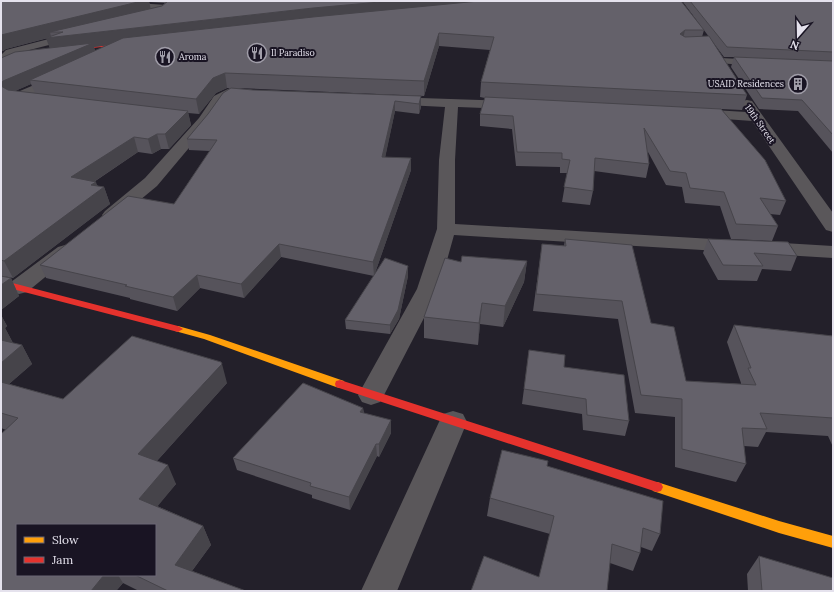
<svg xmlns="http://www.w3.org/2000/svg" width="834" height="592" font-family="Lora,serif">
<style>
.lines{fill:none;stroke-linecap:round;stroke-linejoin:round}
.street{fill:#5a575a;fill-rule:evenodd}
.slow{fill:#ff9f0a;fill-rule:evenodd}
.jam{fill:#e5322d;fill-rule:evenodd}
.wall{fill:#56535b;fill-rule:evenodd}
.shaded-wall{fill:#46444a}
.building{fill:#64616a;stroke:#46444a}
.labels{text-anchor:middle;stroke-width:4;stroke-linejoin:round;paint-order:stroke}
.far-poi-label{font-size:9px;fill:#e5e2ed;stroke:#191423;text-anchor:start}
.far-street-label{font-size:9px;fill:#e5e2ed;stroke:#191423}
</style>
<rect width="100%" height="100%" fill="#23202a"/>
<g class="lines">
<path class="street" d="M61 1H104L167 5 170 6 173 10 154 18 149 15 159 10 65 4Z
M76 32 81 35 80 37 14 54 9 59H1V55L6 50Z
M720 58 762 60 768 63 762 66 716 63 714 61 716 59Z
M60 74 64 75 66 78 64 81 1 108V99Z
M230 88 252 91 253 94 247 98 232 96 224 102 209 124 157 186 117 219 111 221 105 219 102 215 105 211 145 178 199 118 214 96Z
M391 97 513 101 518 102 520 105 518 108 513 109 458 107 455 160V224L833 246V258L454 235 439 289 384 395 380 402 371 405 362 402 358 395 417 289 437 229 439 160 445 107 386 104 384 101 386 98Z
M747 100 752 101 833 213V232L826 230 752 121 697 117 692 116 690 113 692 110 697 109 746 112 740 104 742 101Z
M65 245 72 247 75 251 72 255 27 292 19 294 11 292 8 287 11 282 58 247Z
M453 411 463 414 467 422 397 591H361L439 422 443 414Z"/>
<path class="slow" d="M178 326 210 335 344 381 345 384 344 387 340 388 336 387 204 339 175 331 173 329Z
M657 482 779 521 833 536V548L779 533 653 491 651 487 653 483Z"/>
<path class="jam" d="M137 41 139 43 64 51 62 50Z
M1 280 178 326 183 329 178 332 1 286Z
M340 380 657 482 661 483 663 487 661 491 657 492 336 387 335 384 336 381Z"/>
</g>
<path class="wall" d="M1 1H681L704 30 702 37 747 95 742 110 721 109 786 201 780 215 770 214 778 226 772 241 731 239 720 206 685 203 682 187 666 185 648 152 649 164 646 178 594 171 593 191 590 205 562 202 567 173H560V167L516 166 512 129 480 126V114L485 98 480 97 481 82 490 50 439 46 424 96 236 88 253 90 421 96V107L419 114 395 111 385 157 411 170 374 276 281 257 244 298 200 288 177 311 130 299V298L46 278 40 265 174 204 210 151 189 150 187 139 230 88H227L216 93 199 114 188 113 191 125 169 149H161L152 154 138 152 94 182 98 186 104 187 110 204 13 278 3 276 11 278 19 296 1 310V58L50 48 48 38 6 49 3 51H1ZM149 2 165 3 162 6 151 8ZM108 45 95 51 94 47ZM31 84 35 93 15 91Z
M683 1H833V153L798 111 759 109 731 67 734 57H724L683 2Z
M565 239 651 323 686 381 741 384V383L727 342 734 325 833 336V447L828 436 766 432 758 447 744 446 746 464 736 482 675 467V417L635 413 618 319 533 311 542 244 564 246Z
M708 239 797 256 791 271 762 269 757 281 718 280 703 253Z
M527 261 524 282 503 327 480 324 478 345 424 338V317L461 262Z
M408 266V276L399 319 390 334 346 329 345 320Z
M1 315 7 326 5 328 13 343 22 345 32 364 9 384 63 399 227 383 157 461 176 484 157 506 203 526 211 545 192 571 246 591H139L123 583 116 591H1L6 430 1 428ZM155 525V575H17Z
M529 350 564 367 629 421 625 436 583 430 582 414 522 404Z
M363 408 364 413 391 433 379 457 377 456 350 510 312 498V495L237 470 233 458Z
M547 466 660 534 652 551 641 547 640 553 633 571 610 563 539 577 550 534 487 516 490 498Z
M759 556 833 591H748L747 574Z"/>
<path class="shaded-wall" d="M142 1H149L151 11 63 32H50L51 37 6 49 3 51H1V35Z
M391 1H507L314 21 94 47 96 55 30 80 31 84 8 94 1 87V84L3 81 51 52 46 38 313 8Z
M685 30 682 44 680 34Z
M439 33V46L424 96V81Z
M225 73 227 88 216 93 199 114 196 99 213 78Z
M421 96V107L419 114V104Z
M395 101V111L383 168 382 157Z
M188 111 191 125 169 149 165 134Z
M157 134 161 149 152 154 148 139Z
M134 137 138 152 77 193 71 177Z
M411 158V170L374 276 373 262Z
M96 182 99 191 104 187 110 204 13 278 4 261 91 185Z
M279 244 281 257 244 298 241 284Z
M527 261 524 282 503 327 505 306Z
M408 266V276L399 319 390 334V325Z
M197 275 200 288 177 311 173 297Z
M11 278 19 296 1 310V285Z
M482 303 478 345 479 323Z
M1 315 7 326 5 328 13 343 1 352Z
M22 345 32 364 1 391V363Z
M222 364 227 383 146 473 138 454Z
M363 408 364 420 360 412Z
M391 420V433L379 457V444Z
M376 444 377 456 350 510 349 497Z
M168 465 176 484 148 518 139 499Z
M203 526 211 545 183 583 175 565Z
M104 575H118L123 583 116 591H91Z"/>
<path class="building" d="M1 1H142L1 35Z
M168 1H391L313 8 46 38 63 32H50L162 6Z
M479 1H681L704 30H685L680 34 685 37 709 36 747 95 481 82 494 37 439 33 424 81 225 73 213 78 196 99 30 80 123 38 313 17Z
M690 1H833V52L727 47Z
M93 43 3 81 1 84V58L15 52Z
M734 57 833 61V135L802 100 762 98Z
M1 86 8 90 188 111 165 134H157L148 139 134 137 71 177 96 182 91 185 104 187 4 261 1 260Z
M231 88 253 90 421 96 419 104 395 101 382 157 411 158 373 262 279 244 241 284 197 275 173 297 125 286 127 285 40 265 128 196 174 204 217 140 187 139 208 114 223 93Z
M485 97 721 109 765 160 786 201 760 198 778 226 736 224 724 192 690 188 686 173 670 171 644 128 649 164 595 158 593 191 564 187 570 160 562 159V153L517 152 513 116 480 114Z
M565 239 632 245 651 323 674 327 686 381 756 385 748 368H751L734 325 833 336V418L760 413 767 429 742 428 746 464 682 449V399L641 395 622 301 536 294 542 244 566 246Z
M708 239 788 242 797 256 754 253 763 266 723 265Z
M462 256 527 261 505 306 482 303 479 323 424 317 445 258 461 262Z
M385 258 408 266 398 310 390 325 345 320Z
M1 276 11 278 1 285Z
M132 336 221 362 222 364 138 454 168 465 139 499 203 526 175 565 246 591H168L135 575H155V525H17V575H104L91 591H1V434L18 418 1 413V382L63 399Z
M1 340 22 345 1 363Z
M529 350 565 355 564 367 624 375 629 421 587 415 586 399 524 389Z
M303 383 363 408 360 412 391 420 379 444H376L349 497 310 486 311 483 233 458Z
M502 450 548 461 547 466 663 501 660 534 643 528 640 553 612 544 607 591H471L484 556 539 577 554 516 490 498Z
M759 556 833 578V591H762Z"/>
<defs>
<symbol id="restaurant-ring" viewBox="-11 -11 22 22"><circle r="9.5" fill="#191423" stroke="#a19ea9" stroke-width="1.5"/><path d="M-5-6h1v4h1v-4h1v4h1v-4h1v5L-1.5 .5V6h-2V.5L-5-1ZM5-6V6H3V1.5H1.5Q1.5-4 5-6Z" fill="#a19ea9"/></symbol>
<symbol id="building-ring" viewBox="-11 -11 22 22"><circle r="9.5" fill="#191423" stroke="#a19ea9" stroke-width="1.5"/><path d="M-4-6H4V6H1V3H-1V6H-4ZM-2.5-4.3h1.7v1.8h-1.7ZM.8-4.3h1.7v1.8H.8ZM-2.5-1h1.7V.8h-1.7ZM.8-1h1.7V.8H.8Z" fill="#a19ea9"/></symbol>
</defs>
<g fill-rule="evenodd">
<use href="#restaurant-ring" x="246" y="42" width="22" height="22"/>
<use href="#restaurant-ring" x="154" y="46" width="22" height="22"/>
<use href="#building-ring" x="787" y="73" width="22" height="22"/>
</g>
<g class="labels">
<g class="far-poi-label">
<text x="271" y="56">Il Paradiso</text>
<text x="179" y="60">Aroma</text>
<text x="784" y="87" text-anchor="end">USAID Residences</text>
</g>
<g class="far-street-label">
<text transform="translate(760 124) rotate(55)" y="3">19th Street</text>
</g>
</g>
<rect width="834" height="592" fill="none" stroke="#e5e2ed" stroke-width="4"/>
<rect x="16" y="524" width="140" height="52" fill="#191423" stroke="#6b6674"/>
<rect x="24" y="537" width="20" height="6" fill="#ff9f0a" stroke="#6b6674"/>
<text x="52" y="544" font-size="12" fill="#e5e2ed">Slow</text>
<rect x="24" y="557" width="20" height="6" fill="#e5322d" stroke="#6b6674"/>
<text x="52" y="564" font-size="12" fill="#e5e2ed">Jam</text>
<g transform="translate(798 36) rotate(200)" stroke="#191423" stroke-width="3" paint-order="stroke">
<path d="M0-3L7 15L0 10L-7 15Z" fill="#e5e2ed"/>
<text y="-6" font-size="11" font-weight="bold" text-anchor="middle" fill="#e5e2ed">N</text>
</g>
</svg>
